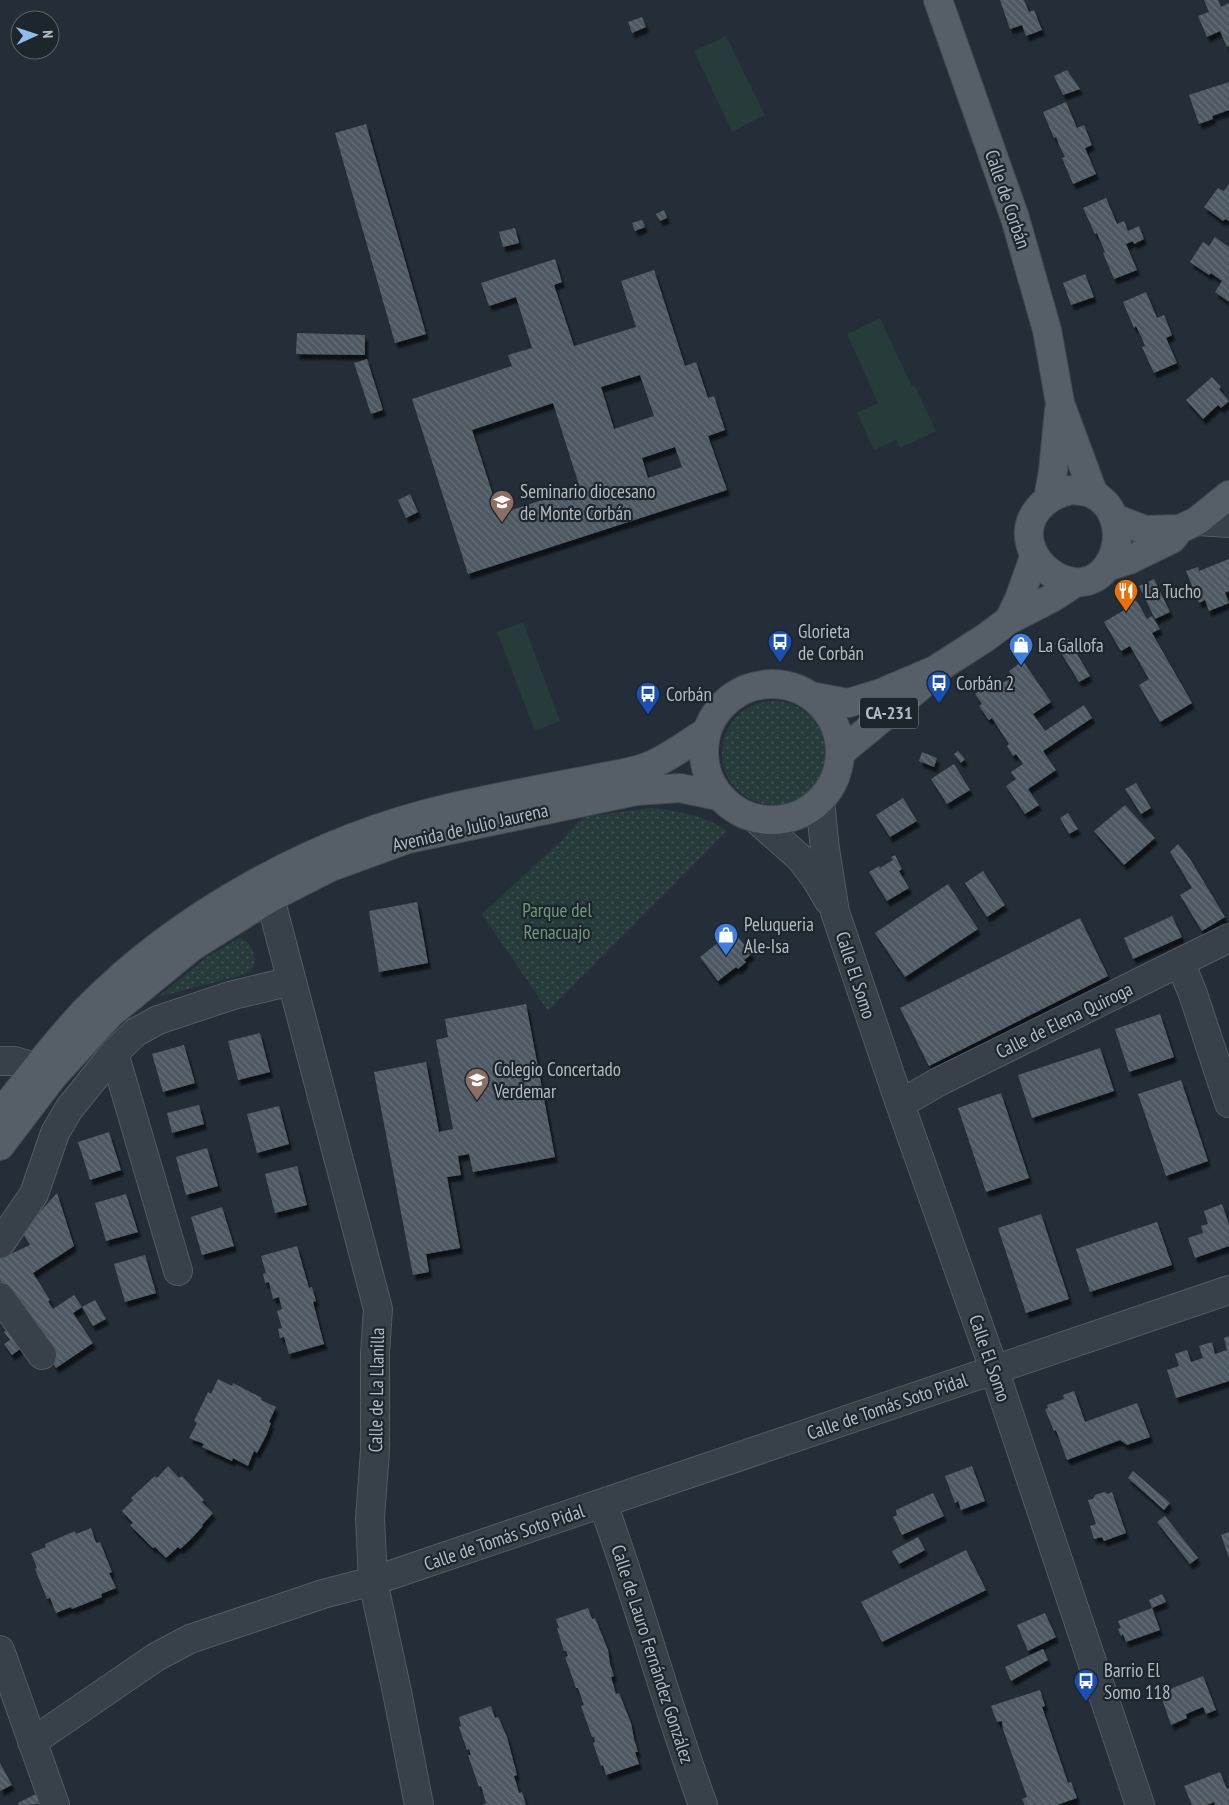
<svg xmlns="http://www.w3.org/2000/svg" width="1229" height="1805" font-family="'PT Sans Narrow',sans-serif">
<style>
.grass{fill:url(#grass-dots)}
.pitch{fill:#273b3a}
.building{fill:url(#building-back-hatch);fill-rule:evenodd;filter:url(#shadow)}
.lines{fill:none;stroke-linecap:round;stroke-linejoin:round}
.minor-casing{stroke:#535b63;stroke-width:30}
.major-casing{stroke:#414951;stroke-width:30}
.minor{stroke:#384049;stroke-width:28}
.major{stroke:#565f68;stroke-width:28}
.labels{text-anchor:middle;stroke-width:4.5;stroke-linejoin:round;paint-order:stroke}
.shield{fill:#1d252d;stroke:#868e97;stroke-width:1}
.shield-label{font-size:18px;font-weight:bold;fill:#b3bbc4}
.street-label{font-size:19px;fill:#b3bbc4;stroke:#1d252d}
.poi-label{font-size:19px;fill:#b3bbc4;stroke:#1d252d;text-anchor:start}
.park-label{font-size:19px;fill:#739879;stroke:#1d252d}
</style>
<defs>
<pattern id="grass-dots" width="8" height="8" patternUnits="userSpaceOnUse" patternTransform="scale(1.25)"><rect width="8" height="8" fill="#273b3a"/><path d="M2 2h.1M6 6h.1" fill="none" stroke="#455" stroke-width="1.8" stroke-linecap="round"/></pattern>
<pattern id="building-back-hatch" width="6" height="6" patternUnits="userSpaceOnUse" patternTransform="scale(1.25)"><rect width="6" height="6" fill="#4d5963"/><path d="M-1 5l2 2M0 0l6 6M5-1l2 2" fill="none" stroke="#646f78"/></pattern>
<filter id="shadow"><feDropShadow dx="3" dy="5.5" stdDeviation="1" flood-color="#0009"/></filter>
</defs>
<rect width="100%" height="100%" fill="#242e38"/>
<path class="grass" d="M722 753a52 52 0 1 1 104 0a52 52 0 1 1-104 0Z
M651 808C678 811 704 815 727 831L548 1011 482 914 560 842 583 817Z
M240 938C250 940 259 958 253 968 250 972 244 974 239 976L158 997 208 956Z"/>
<path class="pitch" d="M726 36 765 115 732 132 694 51Z
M880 318 912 387 915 386 936 431 900 448 896 440 874 450 857 413 878 403 847 334Z
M523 622 560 721 535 731 497 632Z"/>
<path class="building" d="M1000 0H1024L1029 12 1034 10 1042 30 1026 36 1022 25 1010 29Z
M1204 0H1218L1221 7 1229 3V46L1227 47 1220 31 1207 37 1198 16 1209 12Z
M642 17 646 27 632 33 628 22Z
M1067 70 1080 89 1063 95 1054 76Z
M1229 82V110L1212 116 1213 119 1199 124 1189 95Z
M1066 102 1077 128 1084 125 1092 145 1085 148 1096 174 1073 184 1062 158 1065 157 1060 147 1056 137 1054 138 1043 112Z
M366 124 426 334 395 343 335 133Z
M1229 184V221L1225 219 1223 221 1204 207 1218 188 1224 191Z
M1106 198 1117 224 1124 221 1128 231 1139 226 1144 239 1134 244 1133 241 1126 244 1137 270 1114 279 1103 253 1105 252 1097 233 1095 234 1083 208Z
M664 210 667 218 660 221 656 214Z
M642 220 645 227 635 231 632 223Z
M515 228 519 243 503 247 499 232Z
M1215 237 1229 247V302L1215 292 1222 281 1211 273 1209 275 1190 262 1203 242 1209 246Z
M555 259 562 282 554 285 574 346 636 327 621 281 654 270 685 366 696 362 708 398 714 396 725 430 708 436 727 490 468 574 412 399 512 366 508 355 532 348 516 297 489 306 481 283ZM640 375 654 416 614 429 601 387ZM553 403 580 488 499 514 472 430ZM675 447 682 467 648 478 642 458Z
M1085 274 1094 297 1071 305 1063 283Z
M1146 292 1157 318 1164 315 1172 335 1166 338 1177 363 1154 373 1142 347 1145 346 1141 336 1136 326 1134 328 1123 302Z
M297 333 365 335V355L296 354Z
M367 359 383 410 371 414 354 363Z
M1212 377 1221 387 1219 389 1229 401 1221 408 1218 405 1203 419 1186 400Z
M410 494 418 512 406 518 398 500Z
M1229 559V591L1225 593 1229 603 1209 611 1205 600 1199 603 1186 571 1198 567 1199 571Z
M1154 579 1170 612 1155 619 1139 586Z
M1135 600 1138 603 1147 619 1152 616 1160 629 1152 633 1192 703 1160 722 1139 685 1149 679 1130 646 1121 651 1104 622 1126 609 1124 607Z
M1067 637 1090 676 1079 682 1055 643Z
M1023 661 1051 702 1033 714 1045 731 1084 705 1092 718 1043 751 1056 770 1028 789 1039 805 1025 814 1006 786 1016 779 1011 772 1023 764 1016 754 1013 756 1007 746 1009 744 992 718 989 720 979 706 982 704 975 694 989 685 992 690 1013 676 1009 671Z
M958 751 965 759 961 763 954 754Z
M922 752 937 758 934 767 919 761Z
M954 764 970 790 947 804 931 779Z
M1136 783 1151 808 1141 814 1125 789Z
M903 798 917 821 890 837 876 815Z
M1125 805 1155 838 1124 865 1094 831Z
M1068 813 1078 829 1069 834 1060 818Z
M1178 844 1190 859 1225 917 1202 931 1180 895 1192 888 1170 852Z
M895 855 902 869 899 871 909 888 887 901 869 872 879 866 880 868 893 860 891 857Z
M983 871 1005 905 987 917 965 883Z
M948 884 978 929 905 977 875 933Z
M417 902 428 963 379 972 369 911Z
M1172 916 1182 937 1133 959 1124 938Z
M1080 918 1108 976 929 1066 900 1008Z
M733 931 752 954 744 960 746 962 738 969 736 967 718 981 700 957Z
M526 1004 555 1157 473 1172 469 1154 458 1156 461 1175 447 1177 460 1248 426 1254 429 1272 413 1275 374 1072 426 1062 439 1132 453 1129 436 1040 448 1037 445 1019Z
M1160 1014 1174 1057 1129 1072 1115 1029Z
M260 1033 270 1072 238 1080 228 1041Z
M184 1045 195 1083 163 1092 152 1054Z
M1100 1048 1114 1091 1032 1118 1018 1075Z
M1181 1080 1208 1161 1166 1176 1138 1094Z
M1001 1093 1029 1178 986 1192 958 1108Z
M199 1105 204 1124 172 1133 167 1113Z
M279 1106 289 1144 257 1153 247 1114Z
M109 1132 121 1170 90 1180 78 1142Z
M207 1148 218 1186 186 1195 176 1157Z
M297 1166 307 1205 275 1213 265 1174Z
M57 1193 74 1246 33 1273 50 1300 48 1301 53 1309 74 1295 82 1307 73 1313 93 1343 56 1368 0 1280V1259L30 1245 22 1232Z
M126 1194 138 1232 106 1241 95 1203Z
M1222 1204 1229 1224V1246L1195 1258 1188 1238 1203 1233 1201 1226 1208 1224 1204 1211Z
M222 1207 234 1246 202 1255 191 1217Z
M1041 1214 1069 1299 1026 1313 998 1228Z
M1157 1222 1172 1265 1090 1292 1076 1249Z
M297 1246 309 1288 312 1287 316 1301 313 1302 324 1344 289 1354 284 1337 280 1338 278 1329 282 1328 277 1311 282 1309 279 1297 273 1299 269 1282 265 1283 263 1274 266 1273 261 1256Z
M145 1255 156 1293 125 1302 114 1264Z
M95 1300 106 1319 93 1326 82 1307Z
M13 1325 27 1344 12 1355 4 1344 10 1340 4 1332Z
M1229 1336V1381L1176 1398 1167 1370 1179 1366 1175 1354 1187 1350 1191 1362 1203 1358 1199 1346 1212 1342 1215 1354 1227 1350 1224 1338Z
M218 1379 232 1386 233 1383 262 1398 261 1400 276 1407 269 1422 271 1423 267 1434 257 1453 254 1451 248 1466 233 1458 232 1461 202 1447 204 1444 189 1438 197 1423 194 1421 208 1392 211 1394Z
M1074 1391 1085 1422 1137 1403 1150 1437 1127 1445 1120 1440 1067 1460 1056 1430 1054 1431 1045 1409 1048 1408 1047 1405 1064 1399 1063 1395Z
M168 1466 179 1478 182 1476 204 1500 202 1502 213 1513 202 1525 203 1526 189 1541 180 1549 178 1547 166 1558 155 1547 153 1548 130 1525 133 1523 122 1511 133 1500 131 1498 155 1476 157 1478Z
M972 1466 985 1501 961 1510 958 1501 955 1503 945 1476Z
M1133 1471 1170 1503 1164 1510 1128 1478Z
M1104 1492 1108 1494 1112 1492 1126 1533 1104 1541 1102 1537 1094 1539 1090 1526 1096 1524 1088 1500 1093 1499 1095 1495Z
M933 1493 944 1516 902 1535 893 1517 897 1515 896 1510Z
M1165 1516 1198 1558 1190 1564 1157 1522Z
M91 1528 96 1543 100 1542 112 1572 109 1573 116 1588 101 1594 102 1597 72 1609 71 1607 56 1613 50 1598 47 1599 35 1569 37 1568 31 1553 46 1547 45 1544 75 1531 76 1534Z
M1229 1532V1558L1221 1535Z
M918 1537 925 1550 899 1564 892 1551Z
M966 1550 986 1590 882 1642 861 1602Z
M1162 1594 1166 1602 1152 1608 1160 1630 1126 1642 1123 1634 1121 1636 1118 1629 1121 1628 1118 1621 1152 1608 1149 1600Z
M588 1608 592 1619 595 1618 608 1650 610 1664 614 1676 611 1677 616 1694 619 1693 631 1723 634 1739 638 1752H635L639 1764 606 1775 603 1765 601 1766 593 1743 595 1742 594 1737H592L581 1706 584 1705 578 1688H576L565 1657 568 1656 566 1651H564L557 1628H559L556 1619Z
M1045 1613 1056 1637 1028 1651 1017 1625Z
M1043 1649 1048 1660 1011 1681 1005 1667Z
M1203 1676 1216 1710 1206 1714 1203 1707 1186 1714 1187 1718 1171 1725 1160 1693Z
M1040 1690 1045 1706 1042 1707 1068 1783 1071 1782 1077 1798 1057 1805H1025L1022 1799 1027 1797 1003 1729 1002 1721 997 1722 991 1706Z
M491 1706 495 1718 498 1717 507 1737 517 1775 514 1776 519 1793 522 1792 526 1805H483L486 1803 481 1786 479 1787 468 1755H471L469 1749 467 1750 459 1727 461 1726 459 1717Z
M0 1763 12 1785 0 1791Z
M1220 1772 1227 1789 1229 1788V1805H1215L1214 1802 1207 1805H1192L1184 1786Z
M38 1793 41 1804 19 1805 18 1803Z"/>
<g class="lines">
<defs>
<path id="minor" d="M1197 521 1229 523
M820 801 825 849 835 912 900 1104 994 1369 1140 1805
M756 819 800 858 816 879 829 901
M270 898 378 1309 375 1353V1451L370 1518 373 1581 397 1692 419 1805
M1180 962 1193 994 1229 1103
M114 1053 178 1271
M0 1061H15L35 1067
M900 1104 940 1081 1229 938
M0 1244 34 1194 55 1133 69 1109 114 1053 136 1032 158 1020 233 995 292 981
M0 1297 42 1355
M603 1504C639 1603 667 1706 703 1805
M0 1650 55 1805
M32 1742 156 1657 190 1639 323 1594 373 1581 1229 1290"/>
<path id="major" d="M938 0 1015 218 1047 330 1060 403 1094 495
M1071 490C1078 491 1086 491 1093 494 1118 507 1122 538 1111 560 1082 616 1002 554 1038 509 1047 498 1057 493 1071 490Z
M1048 499 1053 471 1059 410
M1114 518 1145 530 1180 529 1197 521 1229 495
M1107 567 1129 560 1172 539 1180 529
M1009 620 1019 599 1034 557
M704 752a68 68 0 1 1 136 0a68 68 0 1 1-136 0Z
M816 697 848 703 881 693 935 670 985 638 1009 620 1052 598 1075 583
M840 753 922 685
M0 1114C29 1078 55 1042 87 1009 180 914 317 839 445 809 493 798 540 789 588 780 605 776 633 773 649 766 667 759 688 743 706 732
M0 1146 54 1075 110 1014 193 946 270 898 331 867 408 839 636 791 680 788 718 796"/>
</defs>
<use href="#minor" class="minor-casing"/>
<use href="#major" class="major-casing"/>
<use href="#minor" class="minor"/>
<use href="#major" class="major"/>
</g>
<defs>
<symbol id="university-pin" viewBox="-11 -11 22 30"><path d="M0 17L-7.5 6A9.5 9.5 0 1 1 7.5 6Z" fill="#8d6e63" stroke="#1d252d"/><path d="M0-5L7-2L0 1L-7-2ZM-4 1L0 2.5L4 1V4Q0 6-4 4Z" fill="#fff"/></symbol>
<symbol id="restaurant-pin" viewBox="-11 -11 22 30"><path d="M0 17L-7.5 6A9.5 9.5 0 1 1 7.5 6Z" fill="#e8710a" stroke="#1d252d"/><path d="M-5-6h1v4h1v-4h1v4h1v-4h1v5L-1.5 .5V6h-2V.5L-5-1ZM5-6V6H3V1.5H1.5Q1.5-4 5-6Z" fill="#fff"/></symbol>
<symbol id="bus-pin" viewBox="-11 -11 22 30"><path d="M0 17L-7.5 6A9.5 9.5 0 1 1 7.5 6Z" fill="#1a4fb4" stroke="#1d252d"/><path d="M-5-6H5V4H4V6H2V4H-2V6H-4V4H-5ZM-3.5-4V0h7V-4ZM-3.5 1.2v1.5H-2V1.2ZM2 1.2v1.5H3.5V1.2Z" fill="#fff"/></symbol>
<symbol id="shop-pin" viewBox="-11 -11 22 30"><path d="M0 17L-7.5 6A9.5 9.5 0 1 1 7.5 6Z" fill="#3f7fe0" stroke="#1d252d"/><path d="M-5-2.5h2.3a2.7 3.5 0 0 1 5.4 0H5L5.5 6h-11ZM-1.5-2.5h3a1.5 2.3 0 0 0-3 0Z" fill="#fff"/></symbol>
<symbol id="school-pin" viewBox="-11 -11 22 30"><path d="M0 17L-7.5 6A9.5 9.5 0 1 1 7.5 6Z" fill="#8d6e63" stroke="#1d252d"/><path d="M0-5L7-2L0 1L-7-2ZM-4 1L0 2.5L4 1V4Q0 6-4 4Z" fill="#fff"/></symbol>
</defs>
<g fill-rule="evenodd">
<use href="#university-pin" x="488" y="488" width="28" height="38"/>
<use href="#restaurant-pin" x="1112" y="577" width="28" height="38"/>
<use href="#bus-pin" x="766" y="628" width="28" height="38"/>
<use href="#shop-pin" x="1007" y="631" width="28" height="38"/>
<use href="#bus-pin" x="925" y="669" width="28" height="38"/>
<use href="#bus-pin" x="634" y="680" width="28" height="38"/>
<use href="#shop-pin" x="712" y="921" width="28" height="38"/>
<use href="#school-pin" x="463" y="1066" width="28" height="38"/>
<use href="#bus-pin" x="1072" y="1667" width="28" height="38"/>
</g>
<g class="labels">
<rect class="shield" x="860" y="697.5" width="58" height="31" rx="4"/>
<g class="shield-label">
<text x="889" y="719">CA-231</text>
</g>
<g class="street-label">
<text transform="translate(1008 199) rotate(71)" y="7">Calle de Corbán</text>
<text transform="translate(470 827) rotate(-13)" y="7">Avenida de Julio Jaurena</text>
<text transform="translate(856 975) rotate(72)" y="7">Calle El Somo</text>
<text transform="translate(1064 1020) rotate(-26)" y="7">Calle de Elena Quiroga</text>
<text transform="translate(990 1358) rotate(71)" y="7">Calle El Somo</text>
<text transform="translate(376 1390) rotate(-89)" y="7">Calle de La Llanilla</text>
<text transform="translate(887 1406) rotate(-19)" y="7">Calle de Tomás Soto Pidal</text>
<text transform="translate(504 1537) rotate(-19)" y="7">Calle de Tomás Soto Pidal</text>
<text transform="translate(653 1654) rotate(72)" y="7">Calle de Lauro Fernández González</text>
</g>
<g class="poi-label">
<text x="520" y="498">Seminario diocesano<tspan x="520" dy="22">de Monte Corbán</tspan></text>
<text x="1144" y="598">La Tucho</text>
<text x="798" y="638">Glorieta<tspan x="798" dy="22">de Corbán</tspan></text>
<text x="1038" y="652">La Gallofa</text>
<text x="956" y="690">Corbán 2</text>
<text x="666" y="701">Corbán</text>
<text x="744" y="931">Peluqueria<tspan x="744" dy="22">Ale-Isa</tspan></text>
<text x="494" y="1076">Colegio Concertado<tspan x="494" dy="22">Verdemar</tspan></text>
<text x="1104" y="1677">Barrio El<tspan x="1104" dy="22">Somo 118</tspan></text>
</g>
<g class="park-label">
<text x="557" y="917">Parque del<tspan x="557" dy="22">Renacuajo</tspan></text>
</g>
</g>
<g transform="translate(35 35) rotate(87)"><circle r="24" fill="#1d252d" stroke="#596169"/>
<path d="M0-4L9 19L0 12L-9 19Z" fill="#90bcec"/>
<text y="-8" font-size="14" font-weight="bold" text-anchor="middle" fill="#b3bbc4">N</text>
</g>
</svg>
